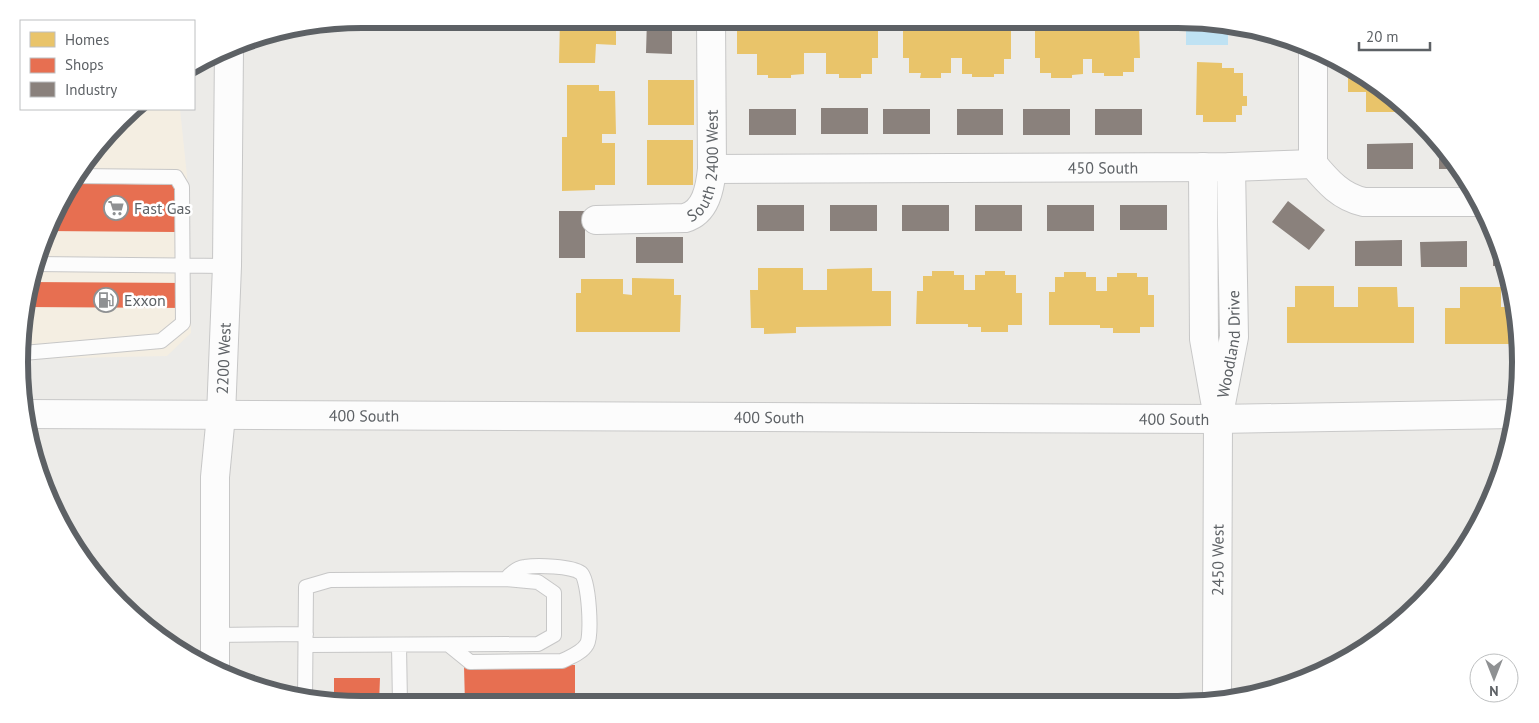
<svg xmlns="http://www.w3.org/2000/svg" width="1539" height="723" font-family="'PT Sans',sans-serif">
<style>
.commercial{fill:#f4eee2}
.water{fill:#bfe2f3}
.homes{fill:#e9c46a}
.shops{fill:#e76f51}
.industry{fill:#8a817c}
.lines{fill:none;stroke-linecap:round;stroke-linejoin:round}
.service-casing{stroke:#c7c7c7;stroke-width:16}
.minor-casing{stroke:#c7c7c7;stroke-width:30}
.tertiary-casing{stroke:#c7c7c7;stroke-width:30}
.secondary-casing{stroke:#c9c9c9;stroke-width:30}
.service{stroke:#fcfcfc;stroke-width:14}
.minor{stroke:#fcfcfc;stroke-width:28}
.tertiary{stroke:#fcfcfc;stroke-width:28}
.secondary{stroke:#fcfcfc;stroke-width:28}
.labels{text-anchor:middle;stroke-width:5;stroke-linejoin:round;paint-order:stroke}
.street-label{font-size:16px;fill:#5d6165;stroke:#fff}
.poi-label{font-size:16px;fill:#5d6165;stroke:#fff;text-anchor:start}
.rim{fill:none;stroke:#5d6165;stroke-width:6}
</style>
<rect width="100%" height="100%" fill="#ecebe8"/>
<path class="commercial" d="M135 109H180L187 176 191 333 167 356 23 359 25 294 45 230 76 171Z"/>
<path class="water" d="M1186 23 1228 24V45H1186Z"/>
<path class="homes" d="M560 19H616V45L596 44 595 63H559Z
M737 19H878V58H872V74H861V78H839V74H826V53H804V74L791 75V78H768V75H757V54H737Z
M903 19H1011V59H1004V74H994V77H972V74H962V58H951V73H941V78H920L921 73H909V58H903Z
M1088 19V26L1139 25 1140 58H1134V72H1123V76H1104V73H1092V59H1083V74L1072 75V78H1051V73H1040V58H1035V20Z
M1197 62 1222 63V68H1234V73H1243V96H1247V106H1242V115H1236V122H1203V115H1196Z
M1348 66 1368 77 1404 106V112H1366V92H1348Z
M648 80H694V125H648Z
M567 85H599V91H615L616 134H602V143H615V185H595V190L562 191V137H567Z
M647 140H693V185H647Z
M758 268H803V290H827V269L872 268V291H891V326L796 327V333L764 334V328H751L750 290H758Z
M932 271H954V275H964V290H975V275H985V271H1005V275H1016V293H1022V325H1008V332H981V327H968V324H916L917 291H923V276H932Z
M1064 272H1086V277H1096V291H1107V277H1117V273H1137V277H1148V295H1154V327H1140V333H1113V328H1100V325H1049V292H1055V277H1064Z
M632 278 674 279V295H681L680 332H576V293H581V279H623V294L632 295Z
M1295 286H1334V307H1358V287H1397L1398 307H1414V343H1287V307H1295Z
M1460 287H1501V307H1515L1519 344H1445V308H1460Z"/>
<path class="shops" d="M70 183 175 185V232L45 231Z
M29 282 187 283 188 308 25 307V294Z
M575 665V704H465L464 666Z
M334 678H380L379 704 334 702Z"/>
<path class="industry" d="M647 19H672V54L646 53Z
M821 108H868V134H821Z
M749 109H796V135H749Z
M883 109H930V134H883Z
M957 109H1003V135H957Z
M1023 109H1070V135H1023Z
M1095 109H1142V135H1095Z
M1413 143V169H1367V144Z
M1439 143 1461 169H1439Z
M1288 201 1325 230 1309 250 1272 222Z
M757 205H804V231H757Z
M830 205H877V231H830Z
M902 205H949V231H902Z
M975 205H1022V231H975Z
M1047 205H1094V231H1047Z
M1120 205H1167V230H1120Z
M559 211H585V258H559Z
M636 237H683V263H636Z
M1402 240V266H1355V241Z
M1467 241V267H1421L1420 242Z
M1493 241H1497L1505 266H1493Z"/>
<g class="lines">
<defs>
<path id="service" d="M35 264 227 266
M23 353 161 341 183 323 182 187 176 177 74 176
M215 635 306 634
M449 645 470 662 562 661C570 657 582 653 587 644 592 635 589 580 581 573 572 566 537 565 525 567 517 568 511 573 506 579
M399 646 400 704
M305 699 306 587 330 580 506 579 538 582 554 593V635L538 644 306 645"/>
<g id="minor">
<path d="M1313 47V164"/>
<path d="M1203 167 1204 339 1215 401"/>
<path id="s1" d="M712 169 1231 167 1313 164C1328 182 1341 197 1364 202H1479"/>
<path id="s2" d="M596 220 685 218C706 212 710 188 712 169L711 19"/>
<path id="s3" d="M1217 701 1218 419 1234 337 1231 167"/>
</g>
<g id="tertiary">
<path id="s4" d="M215 668V477L221 415 227 266 229 49"/>
</g>
<g id="secondary">
<path id="s5" d="M24 414 1218 419 1515 414"/>
</g>
</defs>
<use href="#service" class="service-casing"/>
<use href="#minor" class="minor-casing"/>
<use href="#tertiary" class="tertiary-casing"/>
<use href="#secondary" class="secondary-casing"/>
<use href="#service" class="service"/>
<use href="#minor" class="minor"/>
<use href="#tertiary" class="tertiary"/>
<use href="#secondary" class="secondary"/>
</g>
<defs>
<symbol id="supermarket-ring" viewBox="-11 -11 22 22"><circle r="9.5" fill="#fff" stroke="#8f9193" stroke-width="1.5"/><path d="M-6-5.5h2.5l.6 2H6L4.5 2H-2.5L-4.4-4H-6ZM-1.5 3.2a1.3 1.3 0 1 0 .1 0ZM3 3.2a1.3 1.3 0 1 0 .1 0Z" fill="#8f9193"/></symbol>
<symbol id="fuel-ring" viewBox="-11 -11 22 22"><circle r="9.5" fill="#fff" stroke="#8f9193" stroke-width="1.5"/><path d="M-5.5-6h7V0h2V4h1.3V-2.5L3-4.5l.8-.8L6-3V5H2.5V1h-1V6h-7ZM-4.2-4.7v3.2H.2V-4.7Z" fill="#8f9193"/></symbol>
</defs>
<g fill-rule="evenodd">
<use href="#supermarket-ring" x="102" y="194" width="28" height="28"/>
<use href="#fuel-ring" x="92" y="286" width="28" height="28"/>
</g>
<g class="labels">
<g class="street-label">
<text dy="6" stroke="none"><textPath href="#s2" startOffset="150">South 2400 West</textPath></text>
<text dy="6" stroke="none"><textPath href="#s1" startOffset="391">450 South</textPath></text>
<text dy="6" stroke="none"><textPath href="#s3" startOffset="358">Woodland Drive</textPath></text>
<text dy="6" stroke="none"><textPath href="#s4" startOffset="310">2200 West</textPath></text>
<text dy="6" stroke="none"><textPath href="#s5" startOffset="340">400 South</textPath></text>
<text dy="6" stroke="none"><textPath href="#s5" startOffset="745">400 South</textPath></text>
<text dy="6" stroke="none"><textPath href="#s5" startOffset="1150">400 South</textPath></text>
<text dy="6" stroke="none"><textPath href="#s3" startOffset="141">2450 West</textPath></text>
</g>
<g class="poi-label">
<text x="134" y="214">Fast Gas</text>
<text x="124" y="306">Exxon</text>
</g>
</g>
<path d="M0 0H1539V723H0ZM362 28H1178A334 334 0 0 1 1512 362V362A334 334 0 0 1 1178 696H362A334 334 0 0 1 28 362V362A334 334 0 0 1 362 28Z" fill="#fff" fill-rule="evenodd"/>
<path class="rim" d="M362 28H1178A334 334 0 0 1 1512 362V362A334 334 0 0 1 1178 696H362A334 334 0 0 1 28 362V362A334 334 0 0 1 362 28Z"/>
<rect x="20" y="20" width="175" height="90" fill="#ffffff" stroke="#bec0c1"/>
<rect x="30" y="32" width="25" height="15" fill="#e9c46a" stroke="#bec0c1"/>
<text x="65" y="45" font-size="15" fill="#5d6165">Homes</text>
<rect x="30" y="58" width="25" height="15" fill="#e76f51" stroke="#bec0c1"/>
<text x="65" y="70" font-size="15" fill="#5d6165">Shops</text>
<rect x="30" y="82" width="25" height="15" fill="#8a817c" stroke="#bec0c1"/>
<text x="65" y="95" font-size="15" fill="#5d6165">Industry</text>
<g transform="translate(1494 678) rotate(180)"><circle r="24" fill="#ffffff" stroke="#bec0c1"/>
<path d="M0-4L9 19L0 12L-9 19Z" fill="#8f9193"/>
<text y="-8" font-size="14" font-weight="bold" text-anchor="middle" fill="#5d6165">N</text>
</g>
<path d="M1359 42v8h71v-8" fill="none" stroke="#5d6165" stroke-width="2.5"/>
<text x="1366" y="42" font-size="15" fill="#5d6165" stroke="#ffffff" stroke-width="4" paint-order="stroke">20 m</text>
</svg>
